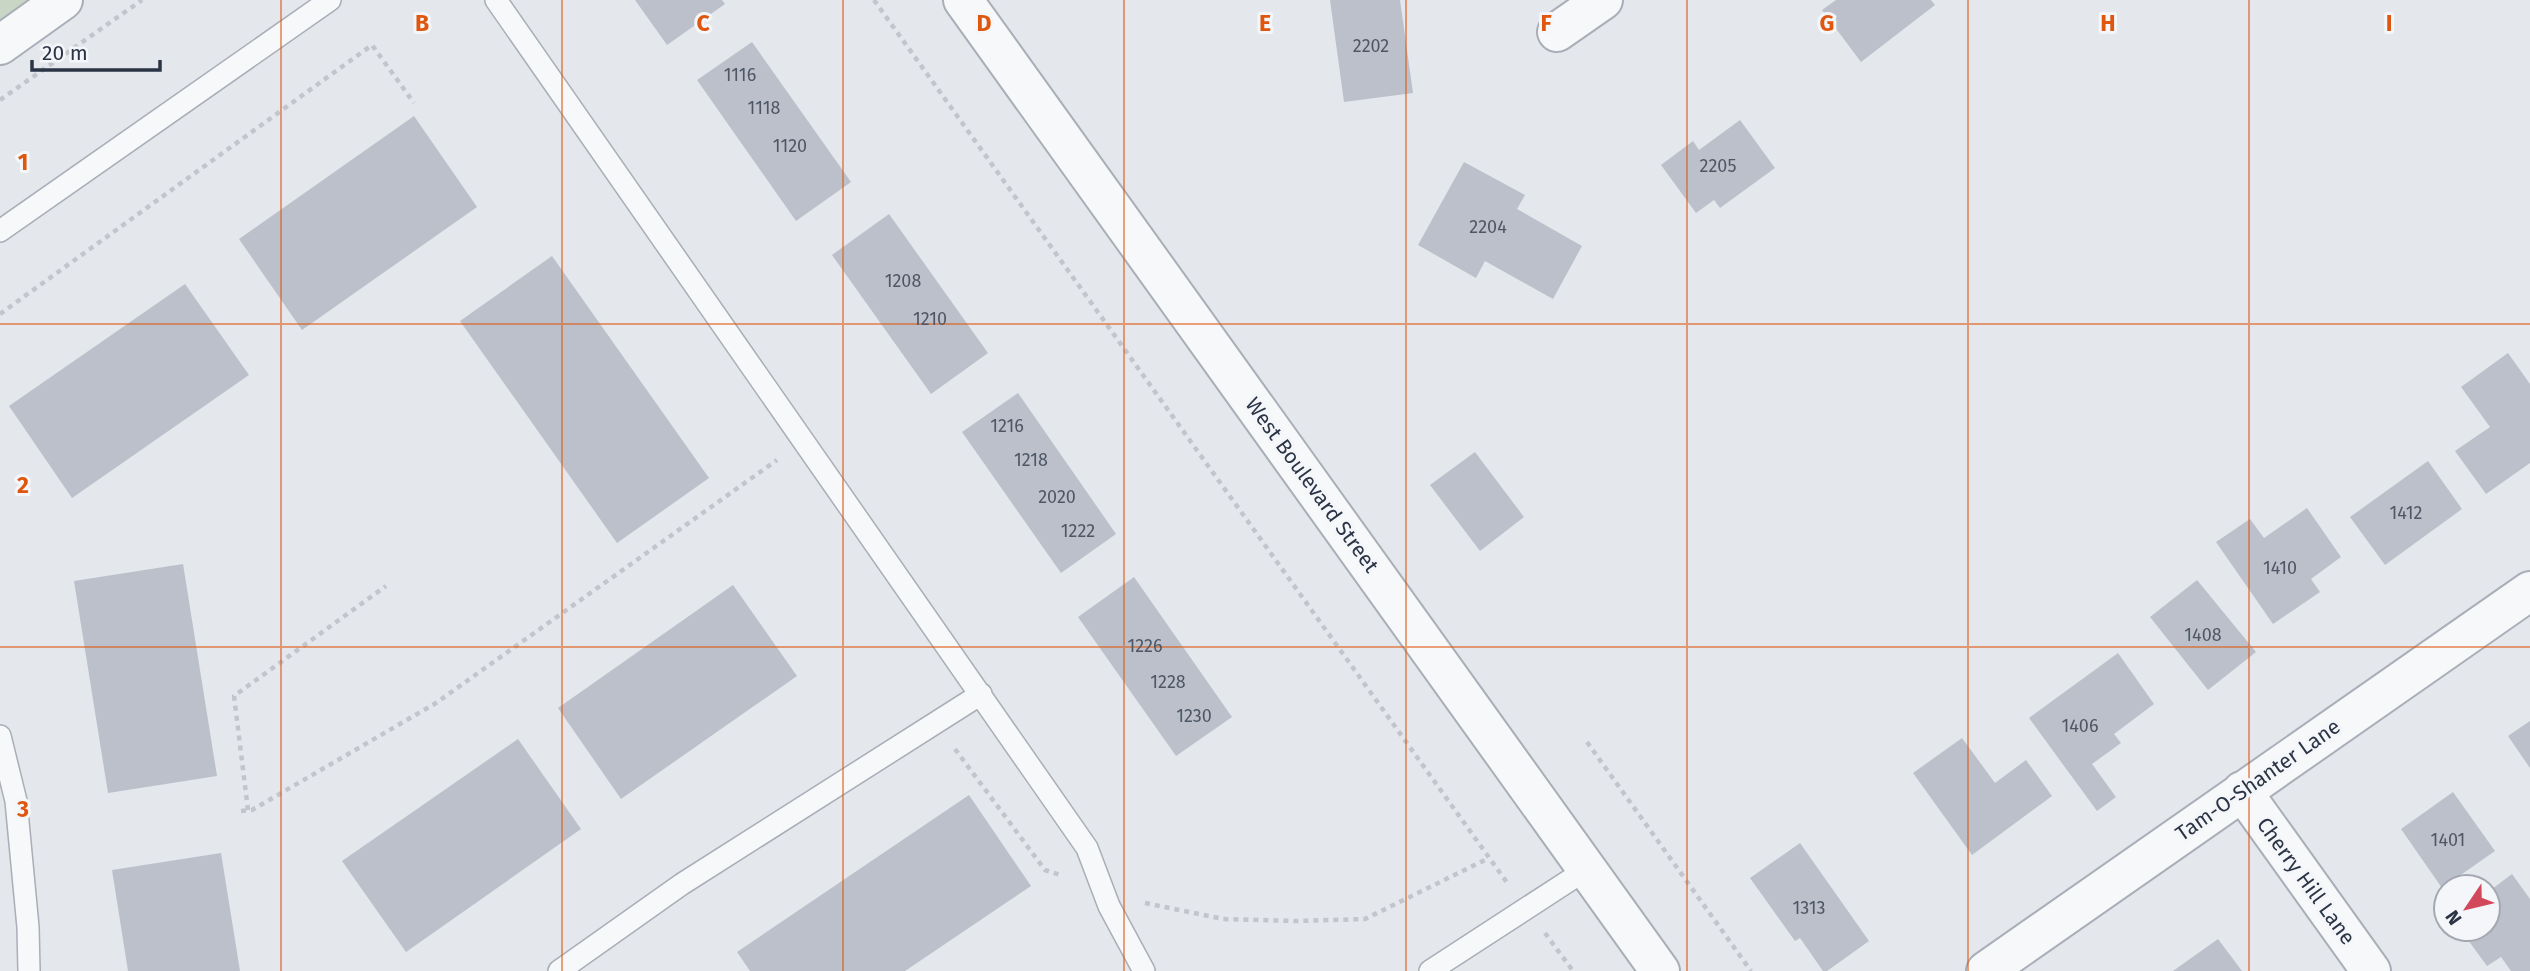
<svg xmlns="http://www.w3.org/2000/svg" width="2530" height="971" font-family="'Fira Sans',sans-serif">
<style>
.green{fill:#c9d6c5}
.building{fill:#bbc0ca}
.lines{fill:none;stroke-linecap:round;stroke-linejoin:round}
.service-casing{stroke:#a9aeb7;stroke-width:24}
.minor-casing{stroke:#a9aeb7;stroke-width:42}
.tertiary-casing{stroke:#a9aeb7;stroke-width:42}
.path{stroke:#c2c5cb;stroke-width:4.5;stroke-dasharray:5 5;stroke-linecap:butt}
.service{stroke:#f7f8fa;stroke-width:21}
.minor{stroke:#f7f8fa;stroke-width:38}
.tertiary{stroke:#f7f8fa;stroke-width:38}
.grid{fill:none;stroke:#df570f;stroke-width:2;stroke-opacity:0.55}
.labels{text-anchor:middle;stroke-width:6;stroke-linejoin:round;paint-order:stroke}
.number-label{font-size:18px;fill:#4f5766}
.street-label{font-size:21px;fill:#2b3445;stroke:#f4f6f9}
.grid-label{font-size:23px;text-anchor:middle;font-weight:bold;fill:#df570f;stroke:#f4f6f9;stroke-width:6;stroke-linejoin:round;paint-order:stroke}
</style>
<rect width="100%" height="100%" fill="#e4e7ec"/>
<path class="green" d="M0 0H76L0 54Z"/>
<path class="building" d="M635 0H722L725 4 667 45Z
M1330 0H1400L1413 93 1344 102Z
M1836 0H1931L1935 5 1861 62 1822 10Z
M752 42 851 182 796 221 697 80Z
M414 116 477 207 302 330 239 239Z
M1740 120 1775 168 1720 208 1714 200 1696 213 1661 165 1693 141 1699 150Z
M1464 162 1525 195 1517 209 1582 246 1553 299 1485 261 1476 278 1418 245Z
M889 214 988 353 931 394 832 255Z
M552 256 709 478 617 543 460 321Z
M185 284 249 375 72 498 9 406Z
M2508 353 2530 384V463L2486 494 2455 451 2490 427 2461 387Z
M1018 393 1116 534 1061 573 962 432Z
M1475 452 1524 517 1480 551 1430 485Z
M2428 461 2462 509 2385 565 2350 517Z
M2307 508 2341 557 2311 579 2320 592 2273 624 2216 542 2250 519 2264 538Z
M183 564 217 776 108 793 74 581Z
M1134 577 1232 717 1176 756 1078 617Z
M2197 580 2256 652 2208 690 2150 617Z
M733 585 797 676 621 799 558 708Z
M2118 653 2154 704 2114 734 2121 743 2092 764 2116 797 2097 811 2029 718Z
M2530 721V768L2508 736Z
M1962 738 1995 783 2026 760 2052 796 1972 855 1913 773Z
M518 739 581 829 406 952 342 861Z
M2453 792 2495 851 2442 888 2401 829Z
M969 795 1031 886 905 971H750L737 952Z
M1800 843 1869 941 1827 971H1823L1800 938 1795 941 1750 878Z
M221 853 240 971H128L112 870Z
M2512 874 2530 899V971H2511L2501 957 2487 966 2460 929H2488V892Z
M2218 939 2242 971H2173Z"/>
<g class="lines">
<defs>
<path id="service" d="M496 0 1087 848 1109 906 1144 971
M0 231 330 0
M0 736 16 801 28 927 29 971
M559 971 682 884 981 694
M1430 971 1587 869"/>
<path id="minor" d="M963 0 1660 971
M1557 32 1603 0
M2242 791 2371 971
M1986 971 2530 591"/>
<path id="tertiary" d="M0 45 63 0"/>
</defs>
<use href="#service" class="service-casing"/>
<use href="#minor" class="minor-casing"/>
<use href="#tertiary" class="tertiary-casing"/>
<path class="path" d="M874 0 1508 884
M0 100 142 0
M0 314 372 45 414 103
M1587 742 1751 971
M955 749 1045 870 1063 876
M248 810 234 696 386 586
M241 811 252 810 436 703 777 460
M1145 903 1223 919 1296 921 1365 919 1489 858
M1545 933 1573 971"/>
<use href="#service" class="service"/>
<use href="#minor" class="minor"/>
<use href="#tertiary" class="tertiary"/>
</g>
<path class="grid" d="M281 0V971M562 0V971M843 0V971M1124 0V971M1406 0V971M1687 0V971M1968 0V971M2249 0V971M0 324H2530M0 647H2530"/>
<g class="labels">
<g class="number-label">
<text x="1371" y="52">2202</text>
<text x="740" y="81">1116</text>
<text x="764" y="114">1118</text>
<text x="790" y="152">1120</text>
<text x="1718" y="172">2205</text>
<text x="1488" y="233">2204</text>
<text x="903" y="287">1208</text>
<text x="930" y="325">1210</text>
<text x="1007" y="432">1216</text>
<text x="1031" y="466">1218</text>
<text x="1057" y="503">2020</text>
<text x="2406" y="519">1412</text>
<text x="1078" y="537">1222</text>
<text x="2280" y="574">1410</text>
<text x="2203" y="641">1408</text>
<text x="1145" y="652">1226</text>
<text x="1168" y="688">1228</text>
<text x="1194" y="722">1230</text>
<text x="2080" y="732">1406</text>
<text x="2448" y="846">1401</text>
<text x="1809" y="914">1313</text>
</g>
<g class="street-label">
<text transform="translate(1312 485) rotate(54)" y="7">West Boulevard Street</text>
<text transform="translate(2258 780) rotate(-35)" y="7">Tam-O-Shanter Lane</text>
<text transform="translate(2306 881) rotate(54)" y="7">Cherry Hill Lane</text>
</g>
</g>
<g class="grid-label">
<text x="422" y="31">B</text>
<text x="703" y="31">C</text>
<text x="984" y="31">D</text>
<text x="1265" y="31">E</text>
<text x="1546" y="31">F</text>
<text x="1827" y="31">G</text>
<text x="2108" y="31">H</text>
<text x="2389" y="31">I</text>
<text x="23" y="170">1</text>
<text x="23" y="493">2</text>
<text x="23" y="817">3</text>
</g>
<g transform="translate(2467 908) rotate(235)"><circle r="33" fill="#f4f6f9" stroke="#a4a8b1" stroke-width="2"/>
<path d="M0-5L12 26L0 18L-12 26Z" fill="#d1495b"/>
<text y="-10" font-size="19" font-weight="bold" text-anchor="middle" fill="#2b3445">N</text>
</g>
<path d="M32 60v10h128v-10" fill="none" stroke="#2b3445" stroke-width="3.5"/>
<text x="42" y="60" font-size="21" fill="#2b3445" stroke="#f4f6f9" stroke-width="5" paint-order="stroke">20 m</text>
</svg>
